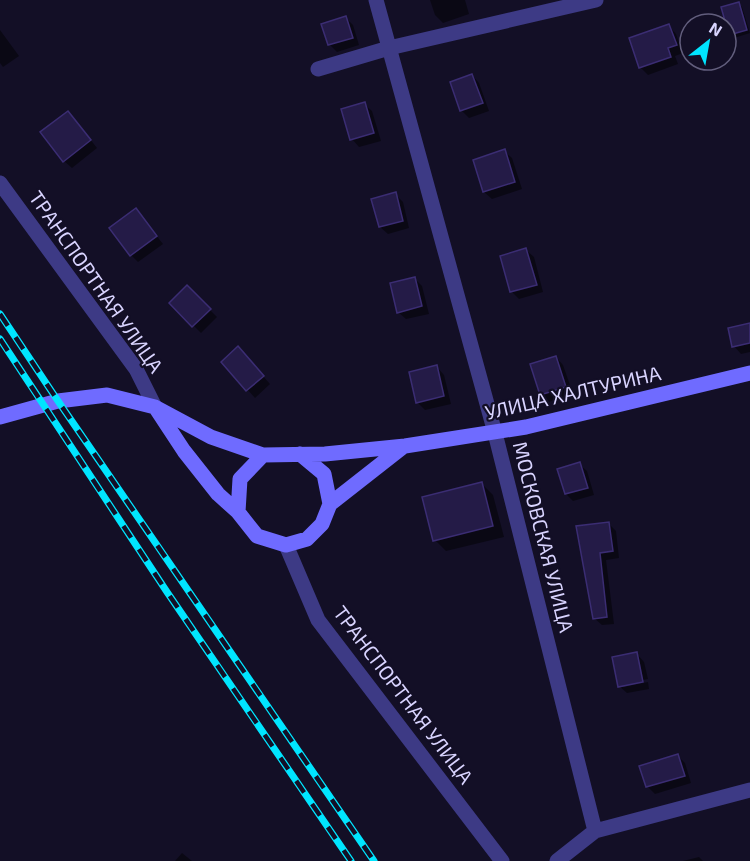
<svg xmlns="http://www.w3.org/2000/svg" width="750" height="861" font-family="'Exo 2',sans-serif">
<style>
.shadow{fill:#0007}
.building{fill:#241b47;stroke:#3b2d73;stroke-width:1.5}
.lines{fill:none;stroke-linecap:round;stroke-linejoin:round}
.street{stroke:#3d3a85;stroke-width:15}
.secondary{stroke:#6f6bff;stroke-width:15}
.rail-casing{stroke:#00e5ff;stroke-width:7}
.rail{stroke:#130f26;stroke-width:4.5;stroke-dasharray:14;stroke-linecap:butt}
.labels{text-anchor:middle;stroke-width:4.5;stroke-linejoin:round;paint-order:stroke}
.street-label{font-size:20px;fill:#d9d4ff;stroke:#130f26}
</style>
<rect width="100%" height="100%" fill="#130f26"/>
<path class="shadow" d="M430 0H465L469 14 443 23 435 15Z
M738 3 742 7 750 33 734 38 731 35 723 8Z
M346 18 353 25 359 45 337 52 329 44Z
M669 26 676 34 683 53 675 56 678 64 648 75 640 67Z
M0 30 19 56 3 67 0 63Z
M472 75 479 83 489 111 469 118 461 110Z
M364 104 372 111 381 141 359 147 352 139Z
M75 120 97 148 72 168 64 161Z
M504 151 512 158 522 189 492 199 484 192 474 161Z
M395 194 403 202 409 228 388 234 380 227Z
M136 210 163 244 138 262 131 255Z
M526 250 534 257 543 292 519 299 511 291Z
M414 278 422 286 429 314 406 319 398 312Z
M187 287 217 317 201 333 171 303Z
M750 324V352L741 354 734 346Z
M245 356 270 384 255 398 223 362Z
M556 357 563 365 573 394 549 402 542 394Z
M437 367 444 375 451 404 425 410 417 402Z
M579 464 587 471 594 495 573 501 566 494Z
M482 484 493 495 504 537 446 551 435 540Z
M609 524 616 531 619 558 606 560 614 624 602 625 594 618 578 527Z
M637 654 644 662 648 679 623 684V687L648 682 649 689 627 693 619 686Z
M678 756 685 763 691 783 655 794 648 787 641 767Z
M182 853 192 861H175Z
M699 857 703 861H683Z"/>
<path class="building" d="M739 2 747 30 729 35 721 7Z
M346 16 353 38 328 45 321 24Z
M669 24 677 45 668 48 671 57 639 68 629 38Z
M472 74 483 103 460 111 450 82Z
M365 102 374 133 350 140 341 109Z
M68 111 91 140 63 162 40 132Z
M505 149 515 182 483 192 473 160Z
M396 192 403 221 379 227 371 199Z
M136 208 157 236 130 256 109 228Z
M526 248 537 285 510 292 500 256Z
M415 277 422 306 397 313 390 283Z
M187 285 211 309 192 327 169 303Z
M750 323V343L732 347 728 328Z
M238 346 264 376 246 391 221 362Z
M556 356 566 387 540 395 530 364Z
M437 365 444 396 416 403 409 372Z
M580 462 588 488 565 494 557 469Z
M482 482 493 526 433 541 422 497Z
M609 522 613 551 600 553 607 617 593 619 576 526Z
M637 652 643 682 618 687 612 657Z
M678 754 685 776 646 787 639 766Z"/>
<g class="lines">
<path class="street" d="M376 0 495 433 595 831 557 861
M318 69 389 48 596 0
M0 183 136 369 155 407
M286 545 318 620 502 861
M595 831 750 790"/>
<path class="secondary" d="M157 410 184 451 218 494 238 512 257 536 286 545 307 539 322 524 330 504 404 446
M0 417 58 401 107 395 155 407 211 437 263 455 325 454 405 446 526 427 750 373
M300 454 324 474 330 504
M238 512 240 479 263 455"/>
<defs>
<path id="rail" d="M0 314 58 401 374 861
M0 339 167 592 351 861"/>
</defs>
<use href="#rail" class="rail-casing"/>
<use href="#rail" class="rail"/>
</g>
<g class="labels">
<g class="street-label">
<text transform="translate(96 282) rotate(55)" y="7">ТРАНСПОРТНАЯ УЛИЦА</text>
<text transform="translate(573 393) rotate(-13)" y="7">УЛИЦА ХАЛТУРИНА</text>
<text transform="translate(543 537) rotate(76)" y="7">МОСКОВСКАЯ УЛИЦА</text>
<text transform="translate(403 695) rotate(53)" y="7">ТРАНСПОРТНАЯ УЛИЦА</text>
</g>
</g>
<g transform="translate(708 42) rotate(31)"><circle r="28" fill="#130f26" stroke="#625e7d" stroke-width="1.5"/>
<path d="M0-4.5L10 22L0 15L-10 22Z" fill="#00e5ff"/>
<text y="-9" font-size="16" font-weight="bold" text-anchor="middle" fill="#d9d4ff">N</text>
</g>
</svg>
